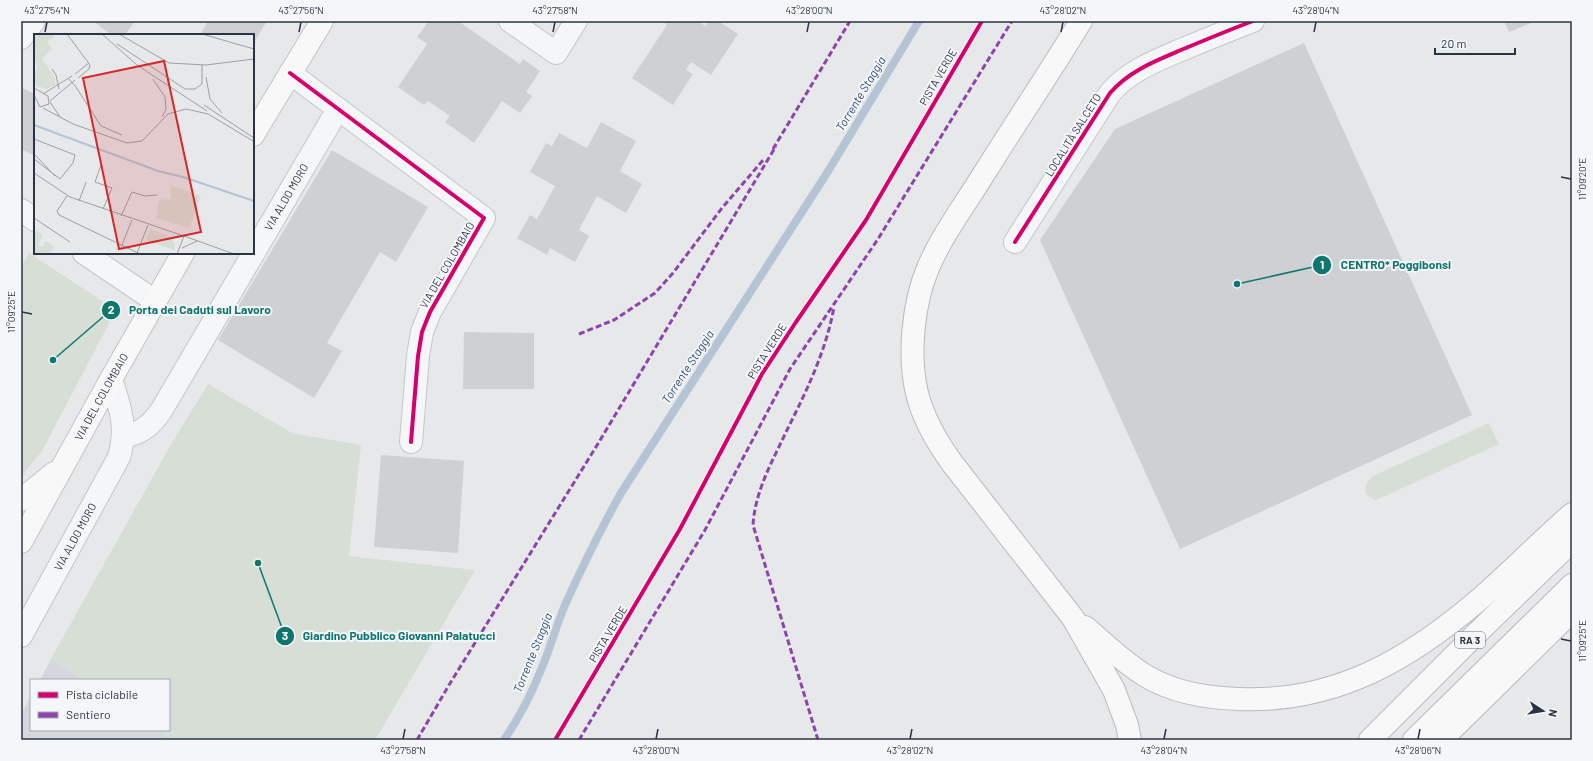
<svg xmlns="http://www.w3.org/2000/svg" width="1593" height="761" font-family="Barlow,sans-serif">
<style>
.built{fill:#d4d7dd}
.green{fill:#d6ded6}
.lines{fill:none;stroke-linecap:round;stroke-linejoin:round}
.stream{stroke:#b4c4d5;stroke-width:8}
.building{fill:#ced0d3}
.minor-casing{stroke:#c4c6c8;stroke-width:24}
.major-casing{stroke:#c2c5c8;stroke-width:24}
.highway-casing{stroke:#b8bbbf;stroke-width:24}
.minor{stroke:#f5f6f7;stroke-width:22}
.major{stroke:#f8f8f8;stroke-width:22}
.highway{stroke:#f8f8f8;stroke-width:22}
.quiet{stroke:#8e44ad;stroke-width:3;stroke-dasharray:6 3;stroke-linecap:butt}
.cycleway-casing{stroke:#f4f6f9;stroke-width:6}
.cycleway{stroke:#d6006c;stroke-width:4}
.ticks{fill:none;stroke:#2b3445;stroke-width:1.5}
.labels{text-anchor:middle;stroke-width:4;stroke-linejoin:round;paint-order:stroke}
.shield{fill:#f4f6f9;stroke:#676e7b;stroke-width:1}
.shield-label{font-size:10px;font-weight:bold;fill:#2b3445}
.street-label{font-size:11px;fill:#2b3445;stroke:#f4f6f9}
.water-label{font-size:12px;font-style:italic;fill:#34527a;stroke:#f4f6f9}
.inset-river{fill:none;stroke:#b4c4d5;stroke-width:2}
.inset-road{fill:none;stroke:#9ba0a8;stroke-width:1}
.view{fill:#d62828;fill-opacity:0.15;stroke:#d62828;stroke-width:2}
.inset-edge{fill:none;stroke:#2b3445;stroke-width:2}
.leader{fill:none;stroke:#0f766e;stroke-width:1.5}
.callout-dot{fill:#0f766e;stroke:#f4f6f9;stroke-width:1.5}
.mark-label{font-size:12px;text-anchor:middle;font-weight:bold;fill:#fff}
.callout-label{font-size:12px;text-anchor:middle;font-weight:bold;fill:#0f766e;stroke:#f4f6f9;stroke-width:4;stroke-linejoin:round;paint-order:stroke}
.neatline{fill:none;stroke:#2b3445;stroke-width:1.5}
.ticks-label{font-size:10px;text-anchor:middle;fill:#2b3445}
</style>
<rect width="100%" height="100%" fill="#e6e8ea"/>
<path class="built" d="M51 659 82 680H40Z
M31 696V730H158L173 740H21V714Z"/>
<path class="green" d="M29 253 116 310 42 451 21 477V266Z
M208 384 292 433 361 445 349 556 475 570 375 740H173L158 730H169V680H82L51 659 170 446Z
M1489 423 1499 444 1376 500C1362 496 1363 488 1371 477Z"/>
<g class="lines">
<path class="stream" d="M504 740C519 718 531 695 541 670 550 649 556 626 565 605 582 567 601 529 621 493L827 173 919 21"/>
</g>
<path class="building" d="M93 21H135L125 35H111Z
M208 21H267L253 44V35H200Z
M429 21H458L520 64 523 59 540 71 526 92 532 96 520 113 502 101 474 143 445 122 450 116 428 101 424 105 398 87 427 44 417 37Z
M662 21H698L705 26 709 21H718L738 34 711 75 691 62 686 70 693 74 673 105 632 78 667 25Z
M1504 21H1536L1509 32Z
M1304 43 1472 415 1180 549 1040 240 1115 129Z
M22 88 35 94V156L21 149V90Z
M601 122 636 141 620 171 642 184 626 213 597 196 579 230 589 236 575 262 550 248 547 255 517 238 530 215 537 219 555 186 530 172 546 143 552 146 559 133 587 148Z
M332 150 428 207 396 262 380 252 327 343 342 351 314 398 218 340Z
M464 332 534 333V389H463Z
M381 455 464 461 458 553 374 547Z"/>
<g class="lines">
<defs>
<g id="minor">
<path d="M510 21 556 53 576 21"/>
<path d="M21 38 34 21"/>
<path d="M290 73 484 218 430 312 422 332 418 356 411 442"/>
<path d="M21 210 35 220"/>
<path d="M1015 242 1110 93C1129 71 1155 61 1181 50 1205 40 1229 30 1253 21"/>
<path d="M84 253 155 301"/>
<path id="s1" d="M124 436C141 434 151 425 161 411L338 109"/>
<path id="s2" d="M21 636 119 457C128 428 120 407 111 379"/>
</g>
<g id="major">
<path d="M253 135 322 21"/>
<path d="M21 500 54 473"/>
<path id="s3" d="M21 542 111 379 183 253"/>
</g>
<path id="highway" d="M1081 21C1050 72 1017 121 985 172 966 203 942 235 928 268 913 303 908 357 917 393 923 419 937 442 952 463L1073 618 1114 690 1127 725 1130 740
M1085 627C1105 644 1124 663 1146 676 1174 693 1208 698 1239 699 1336 703 1410 659 1481 598 1512 571 1541 541 1572 514
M1370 740 1475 635 1572 541
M1414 740 1572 585
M1441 740 1572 611"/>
</defs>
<use href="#minor" class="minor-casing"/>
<use href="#major" class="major-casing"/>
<use href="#highway" class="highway-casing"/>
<use href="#minor" class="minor"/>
<use href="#major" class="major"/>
<use href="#highway" class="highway"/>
<path class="quiet" d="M773 149 850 21
M579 334 614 320 655 293 673 273 722 208 764 159
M417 740 449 685 599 442 776 146
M579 740 705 530 790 369 878 239 1012 21
M818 740 753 525C755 491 773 460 787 430 807 390 826 351 834 307"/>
<defs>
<path id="cycleway" d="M290 73 484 218 430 312 422 332 418 356 411 442
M1015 242 1110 93C1129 71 1155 61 1181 50 1205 40 1229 30 1253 21
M555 740 680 529 762 374 796 322 866 220 982 21"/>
</defs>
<use href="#cycleway" class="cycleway-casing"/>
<use href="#cycleway" class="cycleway"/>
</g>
<path class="ticks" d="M45 32 47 22M299 32 301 22M553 32 555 22M807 32 809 22M1061 32 1063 22M1314 32 1316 22M1561 177 1571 179M22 312 32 314M1561 639 1571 641M403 739 405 729M656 739 658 729M910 739 912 729M1164 739 1166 729M1418 739 1420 729"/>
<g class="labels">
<rect class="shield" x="1455" y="632" width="30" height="16" rx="3"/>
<g class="shield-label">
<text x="1470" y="644">RA 3</text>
</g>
<g class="street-label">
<text transform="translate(938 77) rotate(-60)" y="4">PISTA VERDE</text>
<text transform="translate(1073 135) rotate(-58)" y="4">LOCALITÀ SALCETO</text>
<text dy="4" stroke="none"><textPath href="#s1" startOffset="294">VIA ALDO MORO</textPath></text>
<text transform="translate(447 265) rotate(-60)" y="4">VIA DEL COLOMBAIO</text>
<text transform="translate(767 351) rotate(-58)" y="4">PISTA VERDE</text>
<text dy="4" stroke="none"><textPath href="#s3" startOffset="166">VIA DEL COLOMBAIO</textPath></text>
<text dy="4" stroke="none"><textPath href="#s2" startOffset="113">VIA ALDO MORO</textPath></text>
<text transform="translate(608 634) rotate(-59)" y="4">PISTA VERDE</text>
</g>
<g class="water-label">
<text transform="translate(861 94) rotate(-59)" y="4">Torrente Staggia</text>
<text transform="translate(688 367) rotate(-57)" y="4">Torrente Staggia</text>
<text transform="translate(533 653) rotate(-68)" y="4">Torrente Staggia</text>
</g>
</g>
<g transform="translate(34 34)">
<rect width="220" height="220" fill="#e6e8ea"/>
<path d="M0 0H18L20 3 13 8 18 15 8 24 21 45V51L13 55 0 51V40L4 32 0 26ZM136 151 167 162 155 194 122 184 125 166 137 165ZM116 195 135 202 141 210 140 216 112 206ZM2 197 9 201 4 211 8 213 12 207 20 213 15 220H0V200Z" fill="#d6ded6"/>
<path class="inset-river" d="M0 91 124 137 149 143 220 167"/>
<path class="inset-road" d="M33 0 56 31 55 35 44 44M68 0 103 31 173 77M85 0 135 29 172 31M168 0 220 15M83 10 151 55H161L168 50V31M172 31 220 25M18 35 22 41 25 55M41 40 55 29M172 43 176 65 188 79M35 45 42 53 67 92 88 101M119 45 131 63 132 75 128 83M0 54 14 62 15 70 6 73 0 61M9 60 38 42M16 67 41 46M16 68 26 83M170 71 220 104M9 74 39 90 93 109 108 107 134 80 152 75 174 80 219 107M0 105 41 121 39 129 26 145 0 125M0 120 21 142M67 131 61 148 78 154 69 175M0 139 36 163 150 202M33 162 23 177 25 181 106 220M45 167 52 148M87 182 98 158 111 162 123 161M0 184 36 208M150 202 200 220M88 211 98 186M148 214 163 207M103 219 114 191M143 220 150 202"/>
<path class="view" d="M130 27 167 198 85 215 49 44Z"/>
<rect width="220" height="220" class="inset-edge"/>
</g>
<path class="leader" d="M1237 284L1322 265M53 360L111 310M258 563L285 636"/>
<g class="callout-dot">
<circle cx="1237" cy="284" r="4"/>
<circle cx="53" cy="360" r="4"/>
<circle cx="258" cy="563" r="4"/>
<circle cx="1322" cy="265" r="10"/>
<circle cx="111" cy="310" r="10"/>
<circle cx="285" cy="636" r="10"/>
</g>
<g class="mark-label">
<text x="1322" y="269">1</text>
<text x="111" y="314">2</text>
<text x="285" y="640">3</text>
</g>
<g class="callout-label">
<text x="1396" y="269">CENTRO* Poggibonsi</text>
<text x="200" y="314">Porta dei Caduti sul Lavoro</text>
<text x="399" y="640">Giardino Pubblico Giovanni Palatucci</text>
</g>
<rect width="1593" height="761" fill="none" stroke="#f4f6f9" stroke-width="44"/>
<rect x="30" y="679" width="140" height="52" fill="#f4f6f9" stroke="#a4a8b1"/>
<rect x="38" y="692" width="20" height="6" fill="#d6006c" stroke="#a4a8b1"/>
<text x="66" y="699" font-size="12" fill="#2b3445">Pista ciclabile</text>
<rect x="38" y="712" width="20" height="6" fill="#8e44ad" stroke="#a4a8b1"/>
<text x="66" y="719" font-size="12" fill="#2b3445">Sentiero</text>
<g transform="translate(1543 711) rotate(102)" stroke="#f4f6f9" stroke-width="3" paint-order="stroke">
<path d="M0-3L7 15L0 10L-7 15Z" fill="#2b3445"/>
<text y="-6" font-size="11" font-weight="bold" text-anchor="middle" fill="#2b3445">N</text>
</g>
<path d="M1435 48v6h80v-6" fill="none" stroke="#2b3445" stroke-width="2"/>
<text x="1441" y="48" font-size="12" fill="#2b3445" stroke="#f4f6f9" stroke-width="3" paint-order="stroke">20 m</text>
<rect x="22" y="22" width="1549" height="717" class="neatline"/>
<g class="ticks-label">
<text x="47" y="14">43°27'54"N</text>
<text x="301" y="14">43°27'56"N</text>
<text x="555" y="14">43°27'58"N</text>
<text x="809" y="14">43°28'00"N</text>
<text x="1063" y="14">43°28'02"N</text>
<text x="1316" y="14">43°28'04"N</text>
<text transform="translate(1582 179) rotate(-90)" y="4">11°09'20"E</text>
<text transform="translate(11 312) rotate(-90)" y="4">11°09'25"E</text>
<text transform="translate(1582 641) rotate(-90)" y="4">11°09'25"E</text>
<text x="403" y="754">43°27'58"N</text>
<text x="656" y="754">43°28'00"N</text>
<text x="910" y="754">43°28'02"N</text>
<text x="1164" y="754">43°28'04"N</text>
<text x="1418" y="754">43°28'06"N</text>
</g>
</svg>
